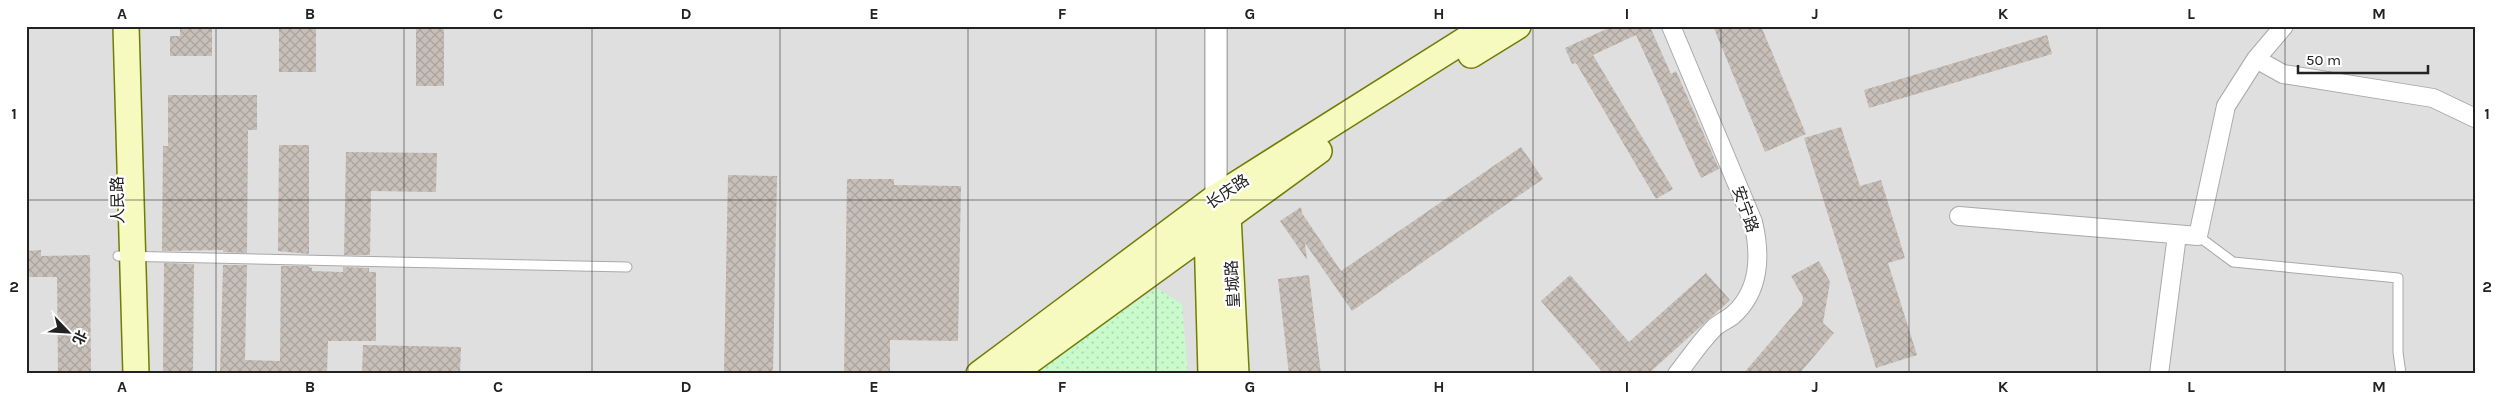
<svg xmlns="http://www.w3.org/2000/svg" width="2501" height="400" font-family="Karla,'Noto Sans SC',sans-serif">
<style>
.residential{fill:#e0dfdf}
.park{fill:url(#park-dots)}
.building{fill:url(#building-cross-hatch)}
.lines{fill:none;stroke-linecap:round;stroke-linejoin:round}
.service-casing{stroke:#a9a9a9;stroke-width:11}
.minor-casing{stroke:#a9a9a9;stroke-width:20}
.tertiary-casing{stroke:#a9a9a9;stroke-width:24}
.secondary-casing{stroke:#707d05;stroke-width:28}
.service{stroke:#fff;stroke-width:9}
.minor{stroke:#fff;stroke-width:18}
.tertiary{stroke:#fff;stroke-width:21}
.secondary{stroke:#f7fabf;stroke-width:25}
.grid{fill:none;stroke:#222;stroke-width:1;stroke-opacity:0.55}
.labels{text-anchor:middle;stroke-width:4.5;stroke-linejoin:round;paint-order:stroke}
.street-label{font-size:16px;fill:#222;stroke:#fff}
.neatline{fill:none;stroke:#222;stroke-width:2}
.grid-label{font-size:16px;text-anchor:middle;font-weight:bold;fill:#222}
</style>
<defs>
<pattern id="park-dots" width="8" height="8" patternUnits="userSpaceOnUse" patternTransform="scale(1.25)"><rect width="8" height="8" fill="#c8facc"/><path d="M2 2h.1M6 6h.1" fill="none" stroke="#acd6af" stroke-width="1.8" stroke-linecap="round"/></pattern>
<pattern id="building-cross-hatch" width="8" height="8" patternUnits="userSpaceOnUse" patternTransform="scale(1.25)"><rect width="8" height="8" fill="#c7bfb8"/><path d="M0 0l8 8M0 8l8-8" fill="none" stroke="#aba49e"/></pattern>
</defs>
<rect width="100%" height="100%" fill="#f2efe9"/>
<path class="residential" d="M26 26H2475V374H26Z"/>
<path class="park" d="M1157 288 1182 304 1188 374H1030Z"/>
<path class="building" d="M180 26H212V56H170V36H180Z
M279 26H316V72H279Z
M416 26H444V86H416Z
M1613 26H1656L1651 29 1671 74 1676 71 1719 169 1701 178 1636 35 1593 55 1673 189 1656 199 1576 63 1572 64 1565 48Z
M1713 26H1761L1806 134 1765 152Z
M2047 35 2052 54 1869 108 1864 90Z
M168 95H257V130H248L247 253 223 252V250L162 251 163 146H168Z
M1841 127 1860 186 1881 180 1905 258 1888 263 1917 355 1876 368 1804 138Z
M279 145H309V254L278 251Z
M1521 147 1543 179 1352 311 1305 243 1307 260 1280 221 1301 207 1302 213 1341 271Z
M346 152 437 153 436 192 371 191 370 255H344Z
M728 175 777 176 773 372 724 371Z
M847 179H894V185L961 186 958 341 890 340V374H844Z
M41 250V256L90 255 91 374H58L57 277H26V251Z
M1819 261 1830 282 1823 323 1834 333 1799 374H1743L1802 305 1803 297 1791 276Z
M164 263 194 264 193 374H163Z
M223 265H247L245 360 280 361 281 266H308L312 268V271L343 272V267L369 268V272H376V341H328L327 374 220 373Z
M1706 273 1730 300 1648 374H1604L1541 301 1570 275 1629 342Z
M1309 275 1321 374H1289L1278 279Z
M363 345 461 347 460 374H362Z"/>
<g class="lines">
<defs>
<path id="service" d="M2198 236 2233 262 2398 278V352L2401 374
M118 256 627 267"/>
<path id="minor" d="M1671 26 1753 222C1761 255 1760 291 1733 315 1727 320 1719 323 1714 328 1700 342 1689 359 1677 374
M2256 59 2283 74 2433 98 2475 118
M1959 216 2198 236 2226 106 2256 59 2284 26
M2159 374 2177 235"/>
<path id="tertiary" d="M1216 26V197"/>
<path id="secondary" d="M126 26 136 374
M1471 55 1518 26
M1221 203 1228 215 1236 374
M1210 219 1207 230 1211 374
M979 374 1216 197 1487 26
M1012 374 1319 151"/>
</defs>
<use href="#service" class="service-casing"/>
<use href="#minor" class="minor-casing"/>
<use href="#tertiary" class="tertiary-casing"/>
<use href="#secondary" class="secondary-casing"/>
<use href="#service" class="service"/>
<use href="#minor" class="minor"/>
<use href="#tertiary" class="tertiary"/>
<use href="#secondary" class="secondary"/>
</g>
<path class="grid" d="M216 26V374M404 26V374M592 26V374M780 26V374M968 26V374M1156 26V374M1345 26V374M1533 26V374M1721 26V374M1909 26V374M2097 26V374M2285 26V374M26 200H2475"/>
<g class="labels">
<g class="street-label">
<text transform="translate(1227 191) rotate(-34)" y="6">长庆路</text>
<text transform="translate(117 200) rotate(-91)" y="6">人民路</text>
<text transform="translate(1746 209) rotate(70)" y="6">安宁路</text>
<text transform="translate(1232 284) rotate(-93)" y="6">皇城路</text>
</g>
</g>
<rect width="2501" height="400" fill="none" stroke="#ffffff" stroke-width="55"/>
<g transform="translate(68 332) rotate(115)" stroke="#ffffff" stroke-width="4" paint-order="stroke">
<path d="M0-4L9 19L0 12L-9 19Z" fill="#222222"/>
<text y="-8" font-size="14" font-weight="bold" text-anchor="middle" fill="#222222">北</text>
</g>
<path d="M2298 65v8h130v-8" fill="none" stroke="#222222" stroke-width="2.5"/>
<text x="2306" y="65" font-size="15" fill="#222222" stroke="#ffffff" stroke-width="4" paint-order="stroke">50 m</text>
<rect x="28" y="28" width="2446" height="344" class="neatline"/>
<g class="grid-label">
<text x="122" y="19">A</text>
<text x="310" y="19">B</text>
<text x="498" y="19">C</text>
<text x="686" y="19">D</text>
<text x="874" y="19">E</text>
<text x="1062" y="19">F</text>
<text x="1250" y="19">G</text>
<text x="1439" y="19">H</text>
<text x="1627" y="19">I</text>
<text x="1815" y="19">J</text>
<text x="2003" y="19">K</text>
<text x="2191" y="19">L</text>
<text x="2379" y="19">M</text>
<text x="14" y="119">1</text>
<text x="2487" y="119">1</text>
<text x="14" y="292">2</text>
<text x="2487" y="292">2</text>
<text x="122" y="392">A</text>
<text x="310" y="392">B</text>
<text x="498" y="392">C</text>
<text x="686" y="392">D</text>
<text x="874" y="392">E</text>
<text x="1062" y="392">F</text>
<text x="1250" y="392">G</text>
<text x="1439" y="392">H</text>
<text x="1627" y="392">I</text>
<text x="1815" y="392">J</text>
<text x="2003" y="392">K</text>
<text x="2191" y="392">L</text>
<text x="2379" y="392">M</text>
</g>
</svg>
